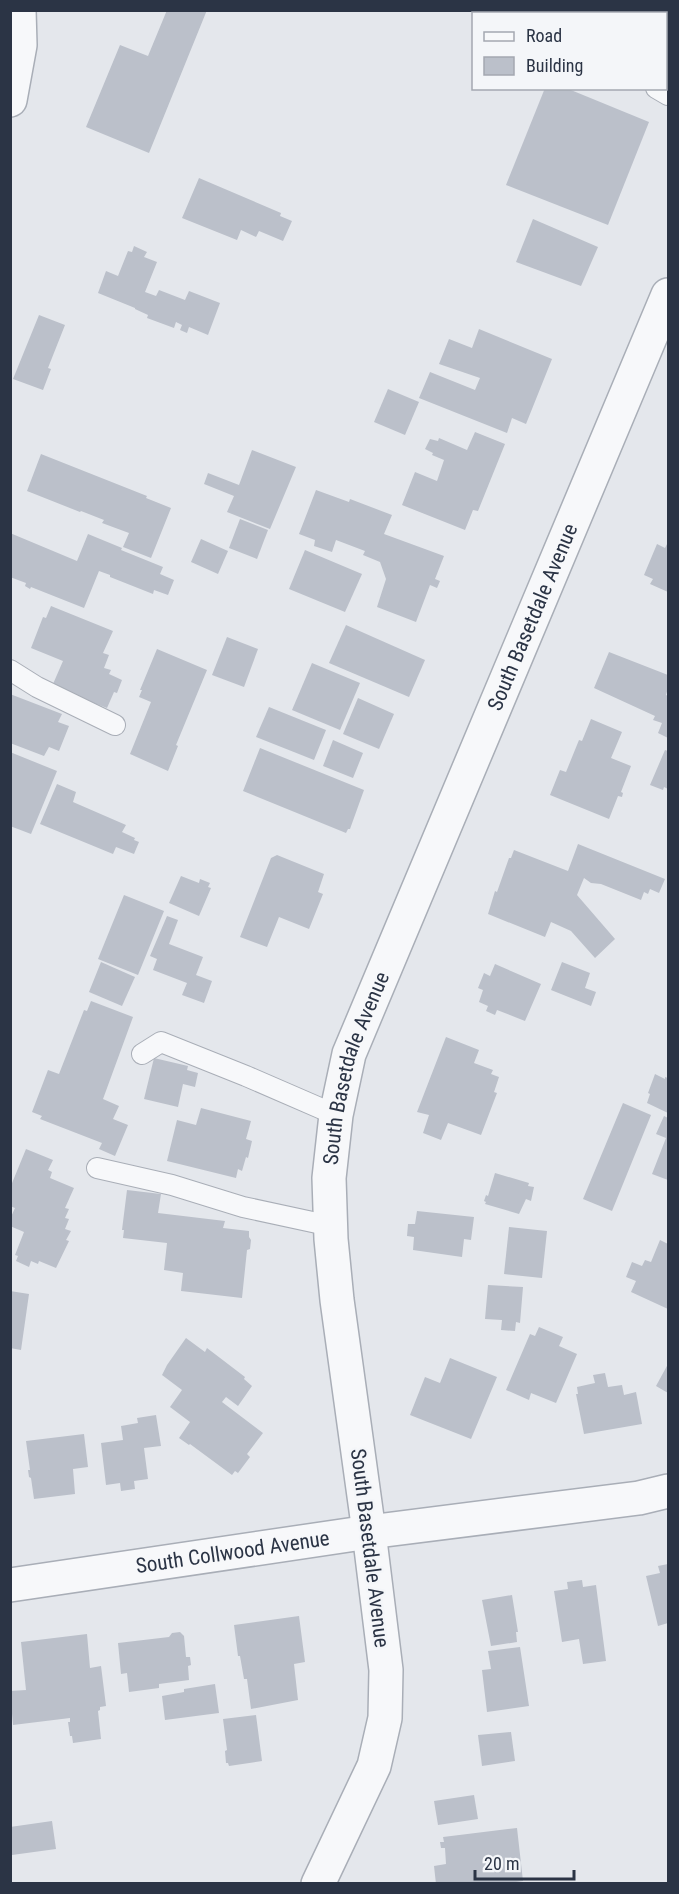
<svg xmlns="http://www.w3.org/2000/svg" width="679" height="1894" font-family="'Roboto Condensed',sans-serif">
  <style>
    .building { fill: #bbc0ca }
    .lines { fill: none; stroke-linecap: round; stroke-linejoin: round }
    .service-casing { stroke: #a9aeb7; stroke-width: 22 }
    .minor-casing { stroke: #a9aeb7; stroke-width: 36 }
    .service { stroke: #f7f8fa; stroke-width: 20 }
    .minor { stroke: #f7f8fa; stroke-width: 33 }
    .labels { text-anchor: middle; stroke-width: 5; stroke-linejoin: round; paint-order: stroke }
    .street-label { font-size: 21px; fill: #2b3445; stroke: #f4f6f9 }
  </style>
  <rect width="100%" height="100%" fill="#e4e7ec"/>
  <g class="building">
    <path d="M 167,10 L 207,10 L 149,153 L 86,127 L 120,45 L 148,56 Z"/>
    <path d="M 545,88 L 566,88 L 649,122 L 608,225 L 506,185 Z"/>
    <path d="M 199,178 L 281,213 L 280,216 L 292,221 L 283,241 L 259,231 L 256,237 L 241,230 L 237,240 L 182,218 Z"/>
    <path d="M 533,219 L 598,247 L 581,286 L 516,262 Z"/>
    <path d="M 134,246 L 147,252 L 144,257 L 157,262 L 145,292 L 156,296 L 159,290 L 185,300 L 189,291 L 220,303 L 208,335 L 189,327 L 187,333 L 180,330 L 182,325 L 176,322 L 174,328 L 147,318 L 148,315 L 135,309 L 135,308 L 98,293 L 106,271 L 118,276 L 128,251 L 132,252 Z"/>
    <path d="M 39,315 L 65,325 L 48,368 L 51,369 L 43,390 L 13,379 Z"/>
    <path d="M 479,329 L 552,359 L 526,424 L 512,418 L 507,433 L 419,398 L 430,372 L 475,390 L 480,378 L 439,364 L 449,339 L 472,348 Z"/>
    <path d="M 388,389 L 419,402 L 405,435 L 374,422 Z"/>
    <path d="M 475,432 L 505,444 L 478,511 L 473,510 L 465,530 L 402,505 L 415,472 L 437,481 L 444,460 L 432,455 L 433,453 L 425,449 L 430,439 L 438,441 L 439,438 L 467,450 Z"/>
    <path d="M 252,450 L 296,467 L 270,529 L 227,512 L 234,496 L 204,484 L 208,473 L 239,485 Z"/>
    <path d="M 41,454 L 147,496 L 146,498 L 171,508 L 151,558 L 123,547 L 129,533 L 102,523 L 104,520 L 81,511 L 80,512 L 27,491 Z"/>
    <path d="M 316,490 L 349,502 L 350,499 L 392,515 L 384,534 L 444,556 L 435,579 L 440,581 L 437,588 L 430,585 L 416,622 L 377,607 L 386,579 L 380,562 L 363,555 L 365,551 L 336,540 L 332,552 L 314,546 L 315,540 L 299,534 Z"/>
    <path d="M 240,519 L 268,530 L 257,559 L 229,548 Z"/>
    <path d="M 10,533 L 77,561 L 88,534 L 122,548 L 121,550 L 163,567 L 160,574 L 174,580 L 168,595 L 154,590 L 153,594 L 110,577 L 110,575 L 99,571 L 84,608 L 31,587 L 30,589 L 25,586 L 26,583 L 10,577 Z"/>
    <path d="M 201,539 L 228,551 L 218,574 L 191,562 Z"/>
    <path d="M 668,542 L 668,592 L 650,584 L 653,579 L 644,575 L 657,544 L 665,548 Z"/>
    <path d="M 305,550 L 362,574 L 345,612 L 289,589 Z"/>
    <path d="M 51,606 L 113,631 L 103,653 L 109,655 L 104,668 L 111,670 L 109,674 L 122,680 L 117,693 L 114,692 L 107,708 L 54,688 L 56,685 L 53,684 L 63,661 L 31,648 L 43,617 L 46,618 Z"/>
    <path d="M 346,625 L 425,660 L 409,697 L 329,663 Z"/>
    <path d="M 227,637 L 258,649 L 244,687 L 212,675 Z"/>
    <path d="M 157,649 L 207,670 L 176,745 L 178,746 L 168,771 L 130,754 L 151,702 L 139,697 L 142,690 L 140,690 Z"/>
    <path d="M 609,652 L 668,675 L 668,688 L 666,695 L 668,696 L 668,738 L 658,733 L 662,723 L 653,720 L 655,716 L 594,688 Z"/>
    <path d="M 312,663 L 360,683 L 340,730 L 292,710 Z"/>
    <path d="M 10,694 L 62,714 L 58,722 L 69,726 L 59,751 L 49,747 L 44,756 L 10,743 Z"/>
    <path d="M 358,698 L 394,714 L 379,749 L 343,734 Z"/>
    <path d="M 269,707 L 326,730 L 314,760 L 256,737 Z"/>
    <path d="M 591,719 L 622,732 L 611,758 L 631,766 L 621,792 L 623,793 L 622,797 L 618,796 L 609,819 L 550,795 L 560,770 L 566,772 L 579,740 L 582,741 Z"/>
    <path d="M 333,740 L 363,753 L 353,778 L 323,766 Z"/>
    <path d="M 260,748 L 364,790 L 350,829 L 348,829 L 346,833 L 243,791 Z"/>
    <path d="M 665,750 L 668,751 L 668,789 L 664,787 L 663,790 L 650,785 Z"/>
    <path d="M 10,752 L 57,771 L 31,834 L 10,826 Z"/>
    <path d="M 57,784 L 76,792 L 73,802 L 126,825 L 122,832 L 135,838 L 134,840 L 139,842 L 134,854 L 116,847 L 113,854 L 40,824 Z"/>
    <path d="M 578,844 L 665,879 L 659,893 L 650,889 L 648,894 L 644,892 L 641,900 L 601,884 L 591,883 L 584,878 L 577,895 L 615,939 L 595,958 L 571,931 L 551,922 L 545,937 L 488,914 L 495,891 L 497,892 L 509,858 L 511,858 L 514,850 L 568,871 Z"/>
    <path d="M 277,855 L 324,874 L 318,892 L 323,894 L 309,929 L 279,917 L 267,947 L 240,937 L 271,858 Z"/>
    <path d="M 181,876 L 199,883 L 200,879 L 210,883 L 208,887 L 211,888 L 199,916 L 169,903 Z"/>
    <path d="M 124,895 L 164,911 L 138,975 L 98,959 Z"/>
    <path d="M 167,916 L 178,920 L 169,944 L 203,957 L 196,975 L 212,981 L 204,1003 L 182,995 L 187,983 L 153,970 L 157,959 L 150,956 Z"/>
    <path d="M 101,962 L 135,977 L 122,1006 L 89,992 Z"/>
    <path d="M 562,962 L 590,973 L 585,988 L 596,992 L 591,1006 L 551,990 Z"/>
    <path d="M 495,964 L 541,984 L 525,1021 L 497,1010 L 495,1015 L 486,1011 L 488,1006 L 479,1002 L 483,990 L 478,988 L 484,973 L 490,976 Z"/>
    <path d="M 91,1001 L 133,1017 L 103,1099 L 119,1106 L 113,1119 L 128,1125 L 115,1156 L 99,1149 L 102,1143 L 40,1119 L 42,1116 L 32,1112 L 48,1070 L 59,1074 L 84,1010 L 87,1011 Z"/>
    <path d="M 446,1037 L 479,1050 L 474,1063 L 493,1070 L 491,1074 L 499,1077 L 494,1092 L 497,1093 L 481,1135 L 448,1123 L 441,1140 L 423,1133 L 429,1115 L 417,1112 Z"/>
    <path d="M 154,1058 L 188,1066 L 187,1070 L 198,1073 L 195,1087 L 183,1084 L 178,1107 L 144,1099 Z"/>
    <path d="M 655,1074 L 665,1079 L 665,1077 L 668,1078 L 668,1113 L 647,1103 L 650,1094 L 648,1093 Z"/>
    <path d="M 623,1103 L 651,1115 L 612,1211 L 583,1199 Z"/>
    <path d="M 201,1108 L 251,1121 L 246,1139 L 252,1141 L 248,1158 L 246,1157 L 242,1171 L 238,1169 L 236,1178 L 167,1161 L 177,1120 L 196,1125 Z"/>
    <path d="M 664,1116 L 668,1118 L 668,1180 L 652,1174 L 666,1138 L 656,1134 Z"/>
    <path d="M 26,1149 L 53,1160 L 48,1170 L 52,1172 L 50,1178 L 74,1188 L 65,1208 L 69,1209 L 65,1218 L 69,1219 L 65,1229 L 71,1231 L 66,1240 L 69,1241 L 56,1268 L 39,1261 L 38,1264 L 31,1261 L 29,1267 L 16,1261 L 18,1256 L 15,1255 L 24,1232 L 10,1226 L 10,1219 L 15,1208 L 10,1206 L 10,1188 Z"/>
    <path d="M 495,1173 L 529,1183 L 528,1186 L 534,1187 L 531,1201 L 526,1199 L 519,1214 L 485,1204 L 486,1202 L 484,1201 L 486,1195 L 488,1196 Z"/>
    <path d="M 127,1190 L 161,1194 L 158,1213 L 225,1221 L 223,1228 L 249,1231 L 249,1237 L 251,1240 L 250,1249 L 247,1250 L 242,1298 L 181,1291 L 183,1273 L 164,1270 L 167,1243 L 123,1238 L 124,1230 L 122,1230 Z"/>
    <path d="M 417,1211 L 474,1217 L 471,1240 L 464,1239 L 462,1257 L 413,1250 L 414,1237 L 407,1236 L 408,1224 L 415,1224 Z"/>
    <path d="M 509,1227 L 547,1231 L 542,1278 L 504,1274 Z"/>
    <path d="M 660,1240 L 668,1244 L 668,1309 L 631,1292 L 636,1281 L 626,1277 L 632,1262 L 642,1266 L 645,1260 L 651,1262 Z"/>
    <path d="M 488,1285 L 523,1287 L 520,1323 L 516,1322 L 515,1331 L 501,1330 L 502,1320 L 485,1319 Z"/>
    <path d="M 10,1291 L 29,1294 L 21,1350 L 10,1348 Z"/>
    <path d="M 539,1327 L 563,1337 L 559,1346 L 577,1354 L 556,1403 L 531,1393 L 529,1400 L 506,1390 L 530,1334 L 535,1336 Z"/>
    <path d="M 186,1338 L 205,1352 L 207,1348 L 245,1377 L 244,1379 L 252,1386 L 238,1406 L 226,1397 L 222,1402 L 263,1433 L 247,1454 L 250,1457 L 238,1473 L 235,1471 L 232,1475 L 190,1444 L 189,1445 L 179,1438 L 190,1422 L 170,1407 L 182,1390 L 162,1375 L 167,1365 Z"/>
    <path d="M 450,1358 L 497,1377 L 471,1439 L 410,1415 L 425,1377 L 440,1383 Z"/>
    <path d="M 668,1364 L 668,1393 L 656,1386 Z"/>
    <path d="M 605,1373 L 608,1387 L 622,1385 L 624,1395 L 636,1392 L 642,1424 L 584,1434 L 576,1394 L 578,1394 L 577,1387 L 595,1383 L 593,1375 Z"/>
    <path d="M 156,1415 L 161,1446 L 144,1448 L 148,1479 L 134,1481 L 135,1489 L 121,1491 L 120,1483 L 106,1485 L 101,1443 L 123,1440 L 121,1426 L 138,1423 L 137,1418 Z"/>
    <path d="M 84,1434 L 88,1467 L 73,1469 L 75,1494 L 34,1499 L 31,1478 L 29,1477 L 28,1470 L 30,1470 L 26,1441 Z"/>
    <path d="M 668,1564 L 668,1623 L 658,1626 L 646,1576 L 660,1573 L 658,1566 Z"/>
    <path d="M 582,1580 L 583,1587 L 596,1585 L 606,1661 L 583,1664 L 579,1639 L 562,1642 L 554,1591 L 568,1589 L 567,1582 Z"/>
    <path d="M 512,1595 L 518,1632 L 516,1632 L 517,1642 L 491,1646 L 482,1600 Z"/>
    <path d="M 299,1616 L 305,1662 L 294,1664 L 298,1700 L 251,1709 L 247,1679 L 244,1679 L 240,1656 L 238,1656 L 234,1625 Z"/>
    <path d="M 180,1632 L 184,1636 L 186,1657 L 190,1657 L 191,1665 L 188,1666 L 189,1680 L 159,1684 L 159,1688 L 129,1692 L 127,1673 L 121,1674 L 118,1643 L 169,1637 L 172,1633 Z"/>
    <path d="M 87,1634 L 90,1668 L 101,1666 L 106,1706 L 100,1707 L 100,1710 L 98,1711 L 101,1739 L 73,1743 L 72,1736 L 70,1736 L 68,1722 L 70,1722 L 70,1718 L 13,1725 L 10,1691 L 26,1690 L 21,1642 Z"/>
    <path d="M 520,1647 L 529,1706 L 487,1712 L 482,1670 L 491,1669 L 488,1651 Z"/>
    <path d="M 215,1684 L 219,1713 L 165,1720 L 162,1696 L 184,1692 L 184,1689 Z"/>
    <path d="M 256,1715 L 262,1761 L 229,1766 L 228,1763 L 226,1763 L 225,1751 L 227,1750 L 223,1719 Z"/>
    <path d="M 511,1732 L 515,1761 L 482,1766 L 478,1735 Z"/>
    <path d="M 474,1795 L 478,1819 L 438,1825 L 434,1801 Z"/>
    <path d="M 52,1821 L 56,1849 L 12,1855 L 10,1827 Z"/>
    <path d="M 517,1828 L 523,1881 L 502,1884 L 436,1884 L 434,1866 L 446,1864 L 445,1848 L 441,1848 L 440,1842 L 444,1842 L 443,1837 Z"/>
  </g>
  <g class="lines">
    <defs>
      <g id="service">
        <path d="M 532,14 L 533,10"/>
        <path d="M 656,88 L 668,95"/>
        <path d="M 10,670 L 37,687 L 115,725"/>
        <path d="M 142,1054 L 161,1042 L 246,1076 L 336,1115"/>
        <path d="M 97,1168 L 172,1185 L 243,1207 L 331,1226"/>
      </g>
      <g id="minor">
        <path d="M 10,100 L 20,45 L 19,10"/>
        <path id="s1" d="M 10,1585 L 369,1532 L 639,1498 L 668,1491"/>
        <path id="s2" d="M 318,1884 L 374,1766 L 385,1718 L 386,1670 L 369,1532 L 337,1300 L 331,1239 L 329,1178 L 336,1115 L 349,1054 L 668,295"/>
      </g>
    </defs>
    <use href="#service" class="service-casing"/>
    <use href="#minor" class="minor-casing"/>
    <use href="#service" class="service"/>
    <use href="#minor" class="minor"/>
  </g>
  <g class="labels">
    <g class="street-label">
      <text dy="7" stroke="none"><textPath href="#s2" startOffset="1323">South Basetdale Avenue</textPath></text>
      <text dy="7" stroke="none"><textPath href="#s2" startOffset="837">South Basetdale Avenue</textPath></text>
      <text transform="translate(370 1548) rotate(83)" y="7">South Basetdale Avenue</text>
      <text dy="7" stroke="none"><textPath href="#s1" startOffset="225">South Collwood Avenue</textPath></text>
    </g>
  </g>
  <rect width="679" height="1894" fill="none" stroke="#2b3445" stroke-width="24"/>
  <rect x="472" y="12" width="195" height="78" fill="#f4f6f9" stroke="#a4a8b1" stroke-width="1.5"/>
  <rect x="484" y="32" width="30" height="9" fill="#f7f8fa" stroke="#a4a8b1" stroke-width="1.5"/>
  <text x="526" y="42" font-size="18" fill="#2b3445">Road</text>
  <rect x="484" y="57" width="30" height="18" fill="#bbc0ca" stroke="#a4a8b1" stroke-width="1.5"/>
  <text x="526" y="72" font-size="18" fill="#2b3445">Building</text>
  <path d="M475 1870v9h99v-9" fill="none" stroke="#2b3445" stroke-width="3"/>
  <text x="484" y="1870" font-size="18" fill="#2b3445" stroke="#f4f6f9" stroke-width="4.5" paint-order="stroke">20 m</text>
</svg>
